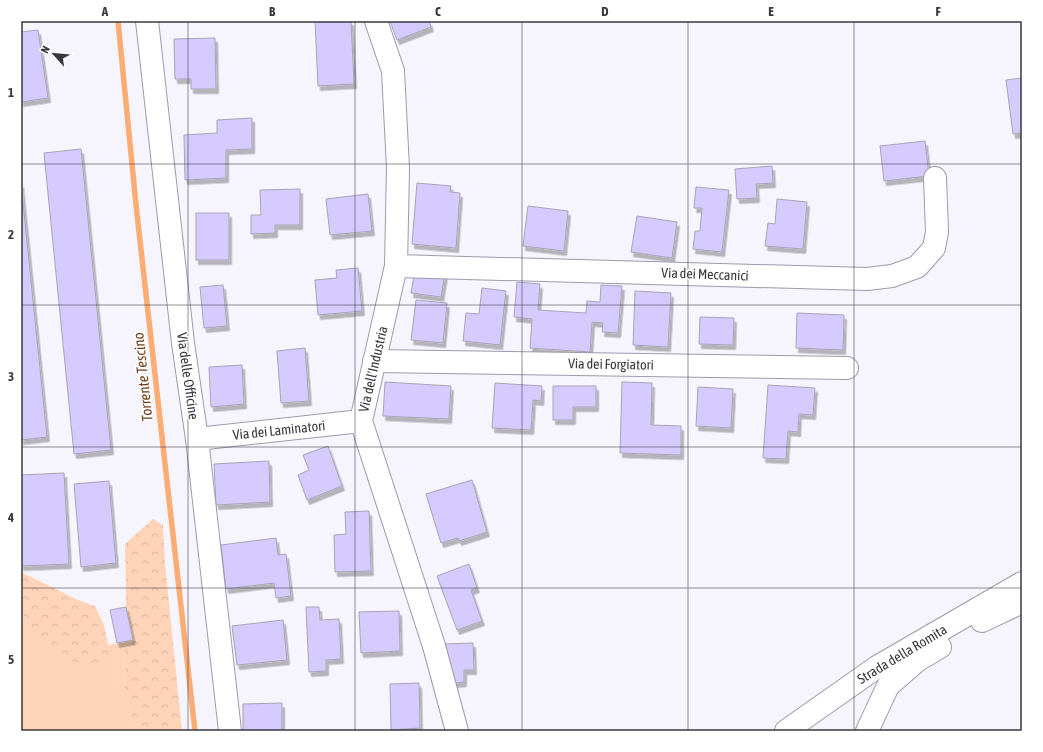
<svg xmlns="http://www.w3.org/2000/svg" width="1043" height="752" font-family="'Asap Condensed',sans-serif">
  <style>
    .green { fill: #ffd4b8 }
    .forest { fill: url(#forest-crowns) }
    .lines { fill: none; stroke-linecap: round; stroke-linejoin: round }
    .stream { stroke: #fdac73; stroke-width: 5.5 }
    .building { fill: #d6cbfe; stroke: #a7a3b6; filter: url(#shadow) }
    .minor-casing { stroke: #9e9aad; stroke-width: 24 }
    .minor { stroke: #fff; stroke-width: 22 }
    .grid { fill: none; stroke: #39383f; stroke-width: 1; stroke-opacity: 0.55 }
    .labels { text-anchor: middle; stroke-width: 3; stroke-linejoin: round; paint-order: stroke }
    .street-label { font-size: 14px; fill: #39383f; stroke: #fff }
    .water-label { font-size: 15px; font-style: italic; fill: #713e14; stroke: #fff }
    .neatline { fill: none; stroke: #39383f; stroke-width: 1.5 }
    .grid-label { font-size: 13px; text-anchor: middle; font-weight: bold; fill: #39383f }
  </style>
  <defs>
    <pattern id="forest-crowns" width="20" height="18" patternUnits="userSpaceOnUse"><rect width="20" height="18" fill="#ffd4b8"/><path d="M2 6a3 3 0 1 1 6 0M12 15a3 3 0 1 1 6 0" fill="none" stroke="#dbb79f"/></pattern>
    <filter id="shadow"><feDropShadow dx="2.5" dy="4.5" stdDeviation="0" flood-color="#0004"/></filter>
  </defs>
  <rect width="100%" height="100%" fill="#f6f4fc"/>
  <path class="green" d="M 21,611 L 31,630 L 111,662 L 108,645 L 125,642 L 124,697 L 139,731 L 21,731 Z"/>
  <g class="forest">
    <path d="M 153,519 L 163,525 L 165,563 L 182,731 L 139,731 L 124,697 L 126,593 L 125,544 Z"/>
    <path d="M 21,572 L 78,600 L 95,606 L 104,625 L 112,662 L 98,667 L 76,664 L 31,630 L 21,611 Z"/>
  </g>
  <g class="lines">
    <path class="stream" d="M 118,21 L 136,205 L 195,731"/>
  </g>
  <g class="building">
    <path d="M 315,21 L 351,21 L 354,84 L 318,86 Z"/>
    <path d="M 390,21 L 429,21 L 431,27 L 397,40 Z"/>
    <path d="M 38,30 L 48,98 L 21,102 L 21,32 Z"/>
    <path d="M 215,38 L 216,89 L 191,89 L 191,79 L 175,79 L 174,39 Z"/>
    <path d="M 1022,78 L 1022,133 L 1013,134 L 1006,80 Z"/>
    <path d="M 252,118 L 252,149 L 226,150 L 226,178 L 185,180 L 184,135 L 217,133 L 217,120 Z"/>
    <path d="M 925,141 L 929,176 L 884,181 L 880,146 Z"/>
    <path d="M 81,149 L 111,450 L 74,454 L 44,153 Z"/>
    <path d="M 772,166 L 773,183 L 756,184 L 757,198 L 737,199 L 735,169 Z"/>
    <path d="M 21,183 L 47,437 L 21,440 Z"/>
    <path d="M 417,183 L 451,186 L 450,192 L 460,193 L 456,248 L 412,244 Z"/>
    <path d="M 696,187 L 729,190 L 722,252 L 693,249 L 695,231 L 700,231 L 702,208 L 694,208 Z"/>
    <path d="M 300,189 L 300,225 L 275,225 L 275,233 L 251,234 L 251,215 L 261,215 L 260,190 Z"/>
    <path d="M 368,194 L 372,231 L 330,235 L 326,199 Z"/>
    <path d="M 777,199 L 807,202 L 803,249 L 765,246 L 768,223 L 775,224 Z"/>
    <path d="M 528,206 L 568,211 L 564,251 L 523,246 Z"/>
    <rect x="196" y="213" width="33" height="47"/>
    <path d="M 637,216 L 677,222 L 672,258 L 631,252 Z"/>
    <path d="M 358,268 L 362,311 L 318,315 L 315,280 L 337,278 L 336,270 Z"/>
    <path d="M 415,270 L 445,274 L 441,297 L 411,293 Z"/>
    <path d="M 517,282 L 540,284 L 538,310 L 586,313 L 587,301 L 600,302 L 601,285 L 622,286 L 618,333 L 602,332 L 603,323 L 592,322 L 590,352 L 530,348 L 532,319 L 514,317 Z"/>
    <path d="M 223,285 L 227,326 L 204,328 L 200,287 Z"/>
    <path d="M 482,288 L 506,291 L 500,345 L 463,341 L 466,313 L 479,314 Z"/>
    <path d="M 635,291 L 671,293 L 668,347 L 633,345 Z"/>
    <path d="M 416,300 L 447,303 L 443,343 L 411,340 Z"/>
    <path d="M 797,313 L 844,315 L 843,350 L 796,348 Z"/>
    <path d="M 700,317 L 734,318 L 733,345 L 699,344 Z"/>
    <path d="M 305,348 L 309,401 L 281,403 L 277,351 Z"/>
    <path d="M 242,365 L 244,404 L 211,407 L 209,367 Z"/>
    <path d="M 385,382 L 451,386 L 449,419 L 383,416 Z"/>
    <path d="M 622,382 L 652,383 L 651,425 L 681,426 L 681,455 L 620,453 Z"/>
    <path d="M 495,383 L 542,386 L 541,401 L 533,400 L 531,430 L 492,428 Z"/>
    <path d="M 768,385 L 815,388 L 813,415 L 799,414 L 798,432 L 788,431 L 786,459 L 763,458 Z"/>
    <path d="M 553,386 L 596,386 L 596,407 L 573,407 L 573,420 L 553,420 Z"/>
    <path d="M 698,387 L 733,389 L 731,428 L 696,426 Z"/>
    <path d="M 328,446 L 342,486 L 307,500 L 298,475 L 309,470 L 303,455 Z"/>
    <path d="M 269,461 L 270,502 L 216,505 L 214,464 Z"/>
    <path d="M 64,473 L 69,564 L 21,566 L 21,475 Z"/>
    <path d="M 472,480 L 487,532 L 459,541 L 458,538 L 441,543 L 426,494 Z"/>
    <path d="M 109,481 L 116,563 L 81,567 L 74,484 Z"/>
    <path d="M 369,511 L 371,571 L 335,572 L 334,535 L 346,534 L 345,512 Z"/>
    <path d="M 276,538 L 278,555 L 286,554 L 291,596 L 276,598 L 274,583 L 226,589 L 221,545 Z"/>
    <path d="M 469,564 L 477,588 L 471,590 L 482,621 L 457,630 L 437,576 Z"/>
    <path d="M 126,607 L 133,640 L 117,643 L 110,610 Z"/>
    <path d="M 306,607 L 319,607 L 320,620 L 339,619 L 341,659 L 326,660 L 326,671 L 309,672 Z"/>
    <path d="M 399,611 L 400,651 L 361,653 L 359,612 Z"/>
    <path d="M 283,620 L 287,660 L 237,665 L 232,626 Z"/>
    <path d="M 473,643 L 474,670 L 464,670 L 464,682 L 449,684 L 443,644 Z"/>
    <path d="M 419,683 L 420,728 L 391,730 L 390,684 Z"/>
    <path d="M 282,703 L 282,731 L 243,731 L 243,704 Z"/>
  </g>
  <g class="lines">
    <defs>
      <g id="minor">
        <path d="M 147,21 L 183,343 L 197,439 L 230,731"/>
        <path d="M 376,21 L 393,71 L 398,168 L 396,266 L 361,421 L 434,646 L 457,731"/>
        <path d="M 396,266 L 867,279 L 892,276 L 917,267 L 934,248 L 937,232 L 935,178"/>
        <path d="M 374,361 L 847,368"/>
        <path d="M 197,439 L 361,421"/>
        <path d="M 982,621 L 1022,602"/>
        <path d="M 786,731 L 877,667 L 1022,583"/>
        <path d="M 867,731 L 888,686 L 918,660 L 940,647"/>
      </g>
    </defs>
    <use href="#minor" class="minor-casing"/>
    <use href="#minor" class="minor"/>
  </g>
  <path class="grid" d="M 188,21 L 188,731M 355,21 L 355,731M 522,21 L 522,731M 688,21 L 688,731M 854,21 L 854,731M 21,164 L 1022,164M 21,305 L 1022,305M 21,447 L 1022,447M 21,588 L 1022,588"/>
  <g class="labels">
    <g class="street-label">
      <text transform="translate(705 274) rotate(2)" y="5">Via dei Meccanici</text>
      <text transform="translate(611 364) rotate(1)" y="5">Via dei Forgiatori</text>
      <text transform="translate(373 369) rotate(-77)" y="5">Via dell'Industria</text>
      <text transform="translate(188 376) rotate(82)" y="5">Via delle Officine</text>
      <text transform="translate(279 430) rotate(-6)" y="5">Via dei Laminatori</text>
      <text transform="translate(902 654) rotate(-31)" y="5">Strada della Romita</text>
    </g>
    <g class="water-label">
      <text transform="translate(143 377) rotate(-96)" y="5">Torrente Tescino</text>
    </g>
  </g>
  <rect width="1043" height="752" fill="none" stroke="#ffffff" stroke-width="44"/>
  <g transform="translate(54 54) rotate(297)" stroke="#ffffff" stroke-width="3" paint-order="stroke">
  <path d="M0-3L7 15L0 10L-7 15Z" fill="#39383f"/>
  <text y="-6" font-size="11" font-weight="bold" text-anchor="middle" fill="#39383f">N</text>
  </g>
  <rect x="22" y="22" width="999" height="708" class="neatline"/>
  <g class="grid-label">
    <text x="105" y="16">A</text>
    <text x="272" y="16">B</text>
    <text x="438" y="16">C</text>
    <text x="605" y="16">D</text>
    <text x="771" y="16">E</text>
    <text x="938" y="16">F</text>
    <text x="11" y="97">1</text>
    <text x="11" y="239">2</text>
    <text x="11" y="381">3</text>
    <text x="11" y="522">4</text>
    <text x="11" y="664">5</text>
  </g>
</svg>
